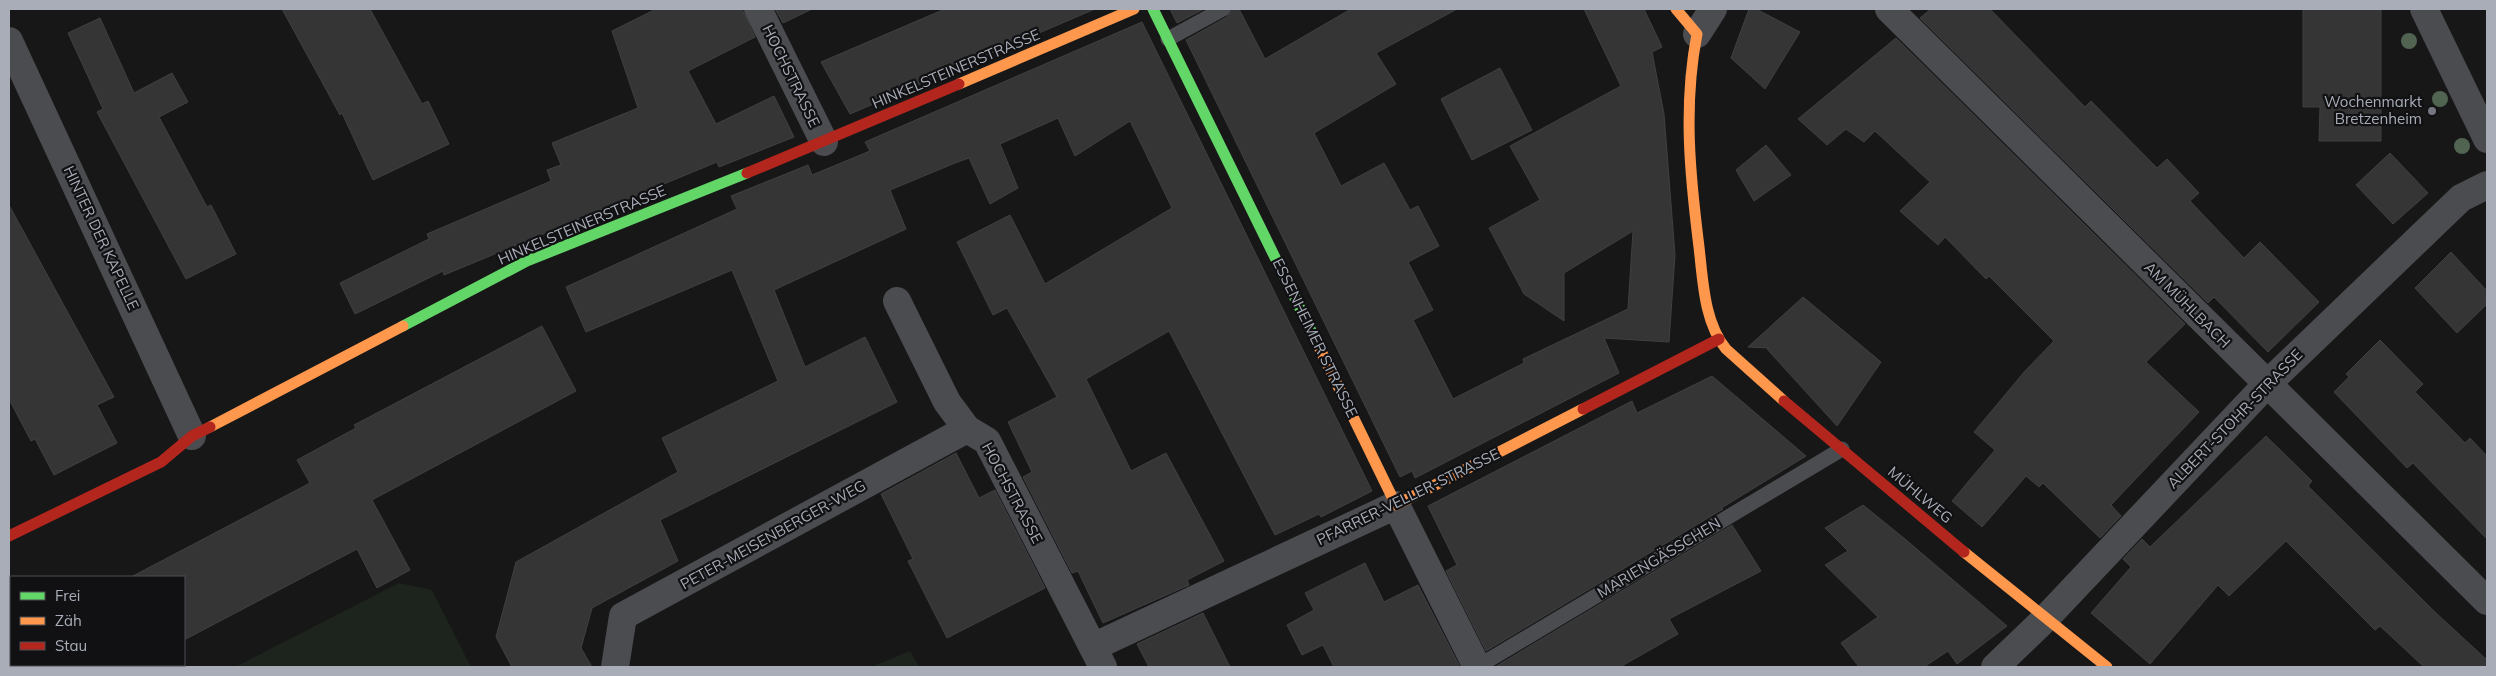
<svg xmlns="http://www.w3.org/2000/svg" width="2496" height="676" font-family="Mulish,sans-serif">
  <style>
    .green { fill: #1d241e }
    .building { fill: #353536; stroke: #3f4043 }
    .lines { fill: none; stroke-linecap: round; stroke-linejoin: round }
    .lane { stroke: #4b4c50; stroke-width: 15 }
    .street { stroke: #4b4c50; stroke-width: 28 }
    .fast { stroke: #63d668; stroke-width: 11 }
    .slow { stroke: #ff974d; stroke-width: 11 }
    .jam { stroke: #b3261e; stroke-width: 11 }
    .tree { fill: #506451 }
    .poi-dot { fill: #757880; stroke: #111113; stroke-width: 2 }
    .labels { text-anchor: middle; stroke-width: 4.5; stroke-linejoin: round; paint-order: stroke }
    .street-label { font-size: 15px; fill: #a8adb8; stroke: #111113 }
    .poi-label { font-size: 15px; fill: #a8adb8; stroke: #111113; text-anchor: end }
  </style>
  <rect width="100%" height="100%" fill="#171717"/>
  <g class="green">
    <path d="M 399,583 L 432,590 L 471,667 L 235,667 Z"/>
    <path d="M 910,651 L 919,667 L 871,667 Z"/>
  </g>
  <g class="building">
    <path d="M 282,9 L 370,9 L 422,104 L 428,101 L 449,144 L 373,180 L 342,113 L 340,115 Z"/>
    <path d="M 656,9 L 742,9 L 755,37 L 688,71 L 716,124 L 774,96 L 794,137 L 719,167 L 717,162 L 444,275 L 443,271 L 355,314 L 340,283 L 429,239 L 427,234 L 551,181 L 547,170 L 561,165 L 552,143 L 638,108 L 612,31 Z"/>
    <path d="M 775,9 L 812,9 L 783,23 Z"/>
    <path d="M 945,9 L 1095,9 L 850,114 L 821,62 Z"/>
    <path d="M 1170,9 L 1204,9 L 1177,23 Z"/>
    <path d="M 1232,9 L 1239,9 L 1265,59 L 1351,9 L 1457,9 L 1376,53 L 1396,84 L 1314,133 L 1341,186 L 1384,163 L 1410,210 L 1418,206 L 1439,246 L 1408,262 L 1433,310 L 1413,320 L 1453,399 L 1524,363 L 1523,359 L 1628,309 L 1633,231 L 1564,273 L 1564,321 L 1524,294 L 1489,228 L 1540,200 L 1510,146 L 1621,86 L 1584,9 L 1644,9 L 1662,47 L 1652,52 L 1664,114 L 1675,255 L 1669,342 L 1604,338 L 1619,373 L 1415,478 L 1412,471 L 1400,477 L 1186,40 L 1227,17 Z"/>
    <path d="M 1749,9 L 1756,9 L 1800,32 L 1765,89 L 1731,58 Z"/>
    <path d="M 1931,9 L 1990,9 L 2085,107 L 2091,101 L 2157,168 L 2167,159 L 2199,193 L 2190,201 L 2244,258 L 2260,242 L 2319,302 L 2268,352 L 2214,297 L 2208,303 L 1920,18 Z"/>
    <path d="M 2303,9 L 2381,9 L 2381,141 L 2319,141 L 2320,107 L 2303,107 Z"/>
    <path d="M 100,18 L 134,93 L 172,73 L 188,102 L 159,117 L 207,207 L 211,205 L 236,254 L 186,279 L 97,112 L 103,109 L 68,33 Z"/>
    <path d="M 1142,22 L 1372,491 L 1321,517 L 1319,514 L 1275,535 L 1169,331 L 1086,379 L 1131,471 L 1166,453 L 1224,561 L 1187,580 L 1189,585 L 1103,623 L 1078,571 L 1072,573 L 1023,477 L 1032,472 L 1008,422 L 1057,397 L 1007,308 L 993,315 L 957,242 L 1010,215 L 1045,284 L 1172,208 L 1130,121 L 1075,156 L 1058,118 L 1000,144 L 1018,188 L 990,204 L 969,158 L 955,163 L 890,190 L 906,229 L 774,290 L 805,367 L 865,337 L 897,402 L 660,520 L 678,561 L 592,608 L 581,648 L 592,667 L 512,667 L 496,637 L 516,562 L 678,472 L 662,438 L 778,381 L 732,270 L 586,332 L 566,287 L 737,209 L 731,196 L 808,165 L 812,175 L 870,151 L 865,142 Z"/>
    <path d="M 1896,38 L 2185,324 L 2146,362 L 2199,412 L 2111,505 L 2121,516 L 2100,538 L 2043,483 L 2039,487 L 2026,476 L 1982,527 L 1952,501 L 1995,450 L 1974,432 L 2025,371 L 2054,341 L 1989,276 L 1986,279 L 1945,237 L 1938,245 L 1900,211 L 1930,182 L 1875,131 L 1864,142 L 1846,129 L 1827,145 L 1798,119 Z"/>
    <path d="M 1500,68 L 1532,130 L 1472,160 L 1441,99 Z"/>
    <path d="M 1766,145 L 1791,175 L 1754,201 L 1736,170 Z"/>
    <path d="M 2390,153 L 2428,193 L 2393,224 L 2356,185 Z"/>
    <path d="M 9,205 L 114,397 L 97,405 L 117,443 L 54,475 L 35,439 L 31,441 L 9,399 Z"/>
    <path d="M 2451,252 L 2487,291 L 2487,304 L 2457,333 L 2415,288 Z"/>
    <path d="M 1803,297 L 1881,362 L 1837,426 L 1767,349 L 1769,348 L 1748,347 Z"/>
    <path d="M 542,326 L 576,391 L 372,500 L 410,570 L 377,588 L 357,549 L 184,640 L 184,577 L 131,577 L 310,483 L 297,460 L 356,428 L 354,425 Z"/>
    <path d="M 2380,340 L 2423,384 L 2415,392 L 2465,443 L 2470,438 L 2487,456 L 2487,539 L 2413,463 L 2407,468 L 2334,392 L 2349,377 L 2346,374 Z"/>
    <path d="M 1712,376 L 1806,456 L 1728,504 L 1721,508 L 1723,509 L 1486,651 L 1446,571 L 1457,565 L 1428,506 L 1632,401 L 1637,413 Z"/>
    <path d="M 2266,436 L 2312,481 L 2308,486 L 2436,613 L 2487,660 L 2487,667 L 2424,667 L 2380,626 L 2375,630 L 2286,541 L 2229,596 L 2218,585 L 2150,664 L 2091,613 L 2131,567 L 2123,559 L 2142,539 L 2150,547 Z"/>
    <path d="M 956,453 L 979,498 L 995,490 L 1045,588 L 947,638 L 908,561 L 913,559 L 881,494 Z"/>
    <path d="M 1863,505 L 1905,539 L 2007,626 L 1957,664 L 1948,651 L 1924,667 L 1859,667 L 1841,643 L 1878,617 L 1825,565 L 1848,551 L 1825,528 Z"/>
    <path d="M 1732,525 L 1761,571 L 1669,619 L 1678,634 L 1620,667 L 1495,667 Z"/>
    <path d="M 1365,563 L 1384,602 L 1418,585 L 1460,667 L 1334,667 L 1323,645 L 1302,655 L 1287,625 L 1314,610 L 1305,593 Z"/>
    <path d="M 1203,613 L 1230,667 L 1149,667 L 1137,644 Z"/>
  </g>
  <g class="lines">
    <g class="lane">
      <path d="M 1168,39 L 1223,9"/>
      <path d="M 1477,667 L 1842,449"/>
    </g>
    <g class="street">
      <path d="M 758,9 L 824,142"/>
      <path d="M 1889,9 L 2487,601"/>
      <path d="M 2424,9 L 2487,139"/>
      <path d="M 1697,34 L 1713,9"/>
      <path d="M 9,41 L 192,436"/>
      <path d="M 897,301 L 947,402 L 967,429 L 987,441 L 1103,667"/>
      <path d="M 1093,647 L 1396,505 L 1477,667"/>
      <path d="M 615,667 L 623,616 L 967,429"/>
      <path d="M 1995,667 L 2045,619 L 2267,384 L 2461,198 L 2487,185"/>
    </g>
    <g class="fast">
      <path d="M 1153,9 L 1317,343"/>
      <path d="M 403,326 L 527,261 L 747,173"/>
    </g>
    <g class="slow">
      <path d="M 1676,9 L 1697,34 C 1683,106 1690,175 1699,247 C 1703,281 1704,322 1726,349 L 1784,401"/>
      <path d="M 959,84 L 1134,9"/>
      <path d="M 1317,343 L 1396,505 L 1583,409"/>
      <path d="M 210,427 L 403,326"/>
      <path d="M 1964,552 L 2107,667"/>
    </g>
    <g class="jam">
      <path d="M 747,173 L 959,84"/>
      <path d="M 1784,401 L 1964,552"/>
      <path d="M 1583,409 L 1719,339"/>
      <path d="M 9,536 L 161,462 L 192,436 L 210,427"/>
    </g>
  </g>
  <g class="tree">
    <circle cx="2409" cy="41" r="8"/>
    <circle cx="2440" cy="99" r="8"/>
    <circle cx="2462" cy="146" r="8"/>
  </g>
  <circle class="poi-dot" cx="2432" cy="111" r="5"/>
  <g class="labels">
    <g class="street-label">
      <text transform="translate(956 69) rotate(-23)" y="5">HINKELSTEINERSTRASSE</text>
      <text transform="translate(791 76) rotate(64)" y="5">HOCHSTRASSE</text>
      <text transform="translate(582 225) rotate(-23)" y="5">HINKELSTEINERSTRASSE</text>
      <text transform="translate(101 238) rotate(65)" y="5">HINTER DER KAPELLE</text>
      <text transform="translate(2187 305) rotate(45)" y="5">AM MÜHLBACH</text>
      <text transform="translate(1315 338) rotate(64)" y="5">ESSENHEIMER STRASSE</text>
      <text transform="translate(2235 419) rotate(-46)" y="5">ALBERT-STOHR-STRASSE</text>
      <text transform="translate(1012 493) rotate(62)" y="5">HOCHSTRASSE</text>
      <text transform="translate(1920 495) rotate(40)" y="5">MÜHLWEG</text>
      <text transform="translate(1408 497) rotate(-26)" y="5">PFARRER-VELLER-STRASSE</text>
      <text transform="translate(773 535) rotate(-29)" y="5">PETER-MEISENBERGER-WEG</text>
      <text transform="translate(1659 558) rotate(-31)" y="5">MARIENGÄSSCHEN</text>
    </g>
    <g class="poi-label">
      <text x="2422" y="107">Wochenmarkt<tspan x="2422" dy="17">Bretzenheim</tspan></text>
    </g>
  </g>
  <rect width="2496" height="676" fill="none" stroke="#a8adb8" stroke-width="20"/>
  <rect x="10" y="576" width="175" height="90" fill="#111113" stroke="#4d4f55"/>
  <rect x="20" y="592" width="25" height="8" fill="#63d668" stroke="#4d4f55"/>
  <text x="55" y="601" font-size="15" fill="#a8adb8">Frei</text>
  <rect x="20" y="617" width="25" height="8" fill="#ff974d" stroke="#4d4f55"/>
  <text x="55" y="626" font-size="15" fill="#a8adb8">Zäh</text>
  <rect x="20" y="642" width="25" height="8" fill="#b3261e" stroke="#4d4f55"/>
  <text x="55" y="651" font-size="15" fill="#a8adb8">Stau</text>
</svg>
